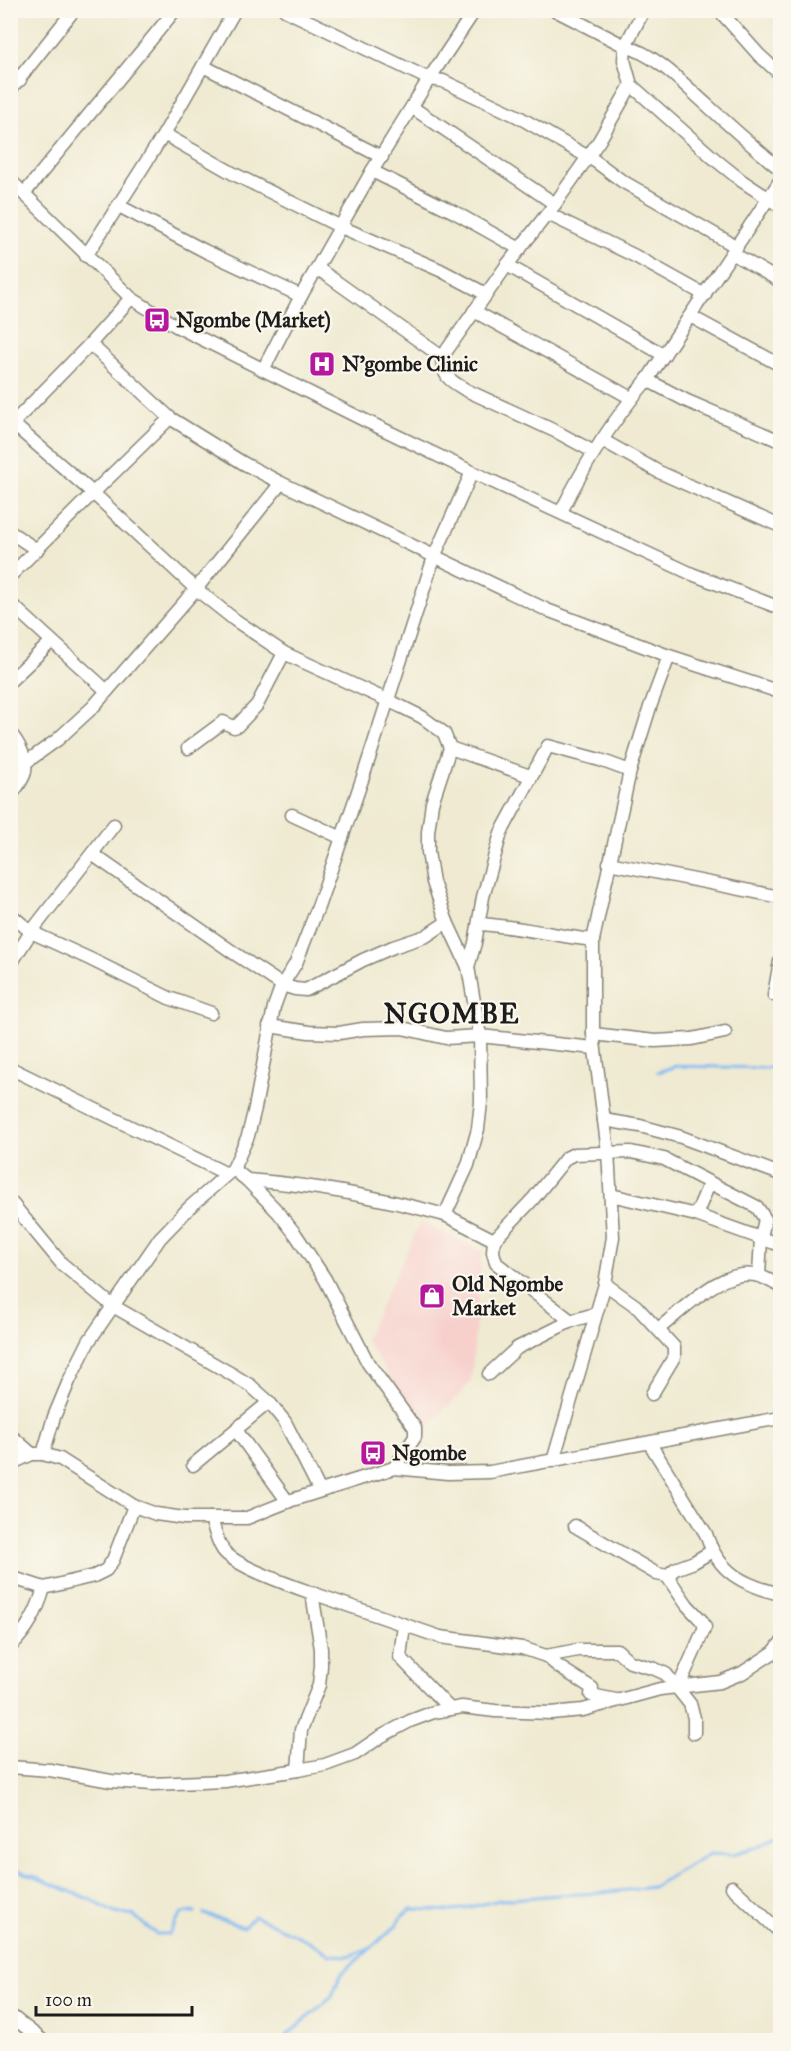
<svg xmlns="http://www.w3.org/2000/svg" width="791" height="2051" font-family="'IM FELL Great Primer',serif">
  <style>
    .built { fill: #f7d0cc }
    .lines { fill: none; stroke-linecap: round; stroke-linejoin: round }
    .stream { stroke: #85bbf4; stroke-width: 3 }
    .street-casing { stroke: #868376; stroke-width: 15 }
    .street { stroke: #fff; stroke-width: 12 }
    .labels { text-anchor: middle; stroke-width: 4.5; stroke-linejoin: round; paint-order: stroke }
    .poi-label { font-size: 21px; font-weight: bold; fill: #1c1c1c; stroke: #fbf7ec; text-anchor: start }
    .district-label { font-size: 27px; font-weight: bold; letter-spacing: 1.5px; fill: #1c1c1c; stroke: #fbf7ec }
  </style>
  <rect width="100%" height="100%" fill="#fbf7ec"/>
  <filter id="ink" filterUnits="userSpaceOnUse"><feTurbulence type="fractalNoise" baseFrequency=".0167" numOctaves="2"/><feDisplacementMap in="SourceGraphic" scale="12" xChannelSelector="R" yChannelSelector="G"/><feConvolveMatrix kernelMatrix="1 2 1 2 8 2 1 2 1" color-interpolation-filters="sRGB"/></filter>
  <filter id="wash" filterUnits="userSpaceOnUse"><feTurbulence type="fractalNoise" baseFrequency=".008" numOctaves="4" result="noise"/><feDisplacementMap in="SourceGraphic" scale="24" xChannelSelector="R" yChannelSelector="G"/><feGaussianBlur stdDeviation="1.35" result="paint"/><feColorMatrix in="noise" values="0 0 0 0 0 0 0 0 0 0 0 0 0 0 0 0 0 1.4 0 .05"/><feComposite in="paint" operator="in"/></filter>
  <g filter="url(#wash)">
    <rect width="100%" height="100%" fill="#efead1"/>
    <path class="built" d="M 422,1222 L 482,1252 L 471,1382 L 425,1430 L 365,1340 L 419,1225 Z"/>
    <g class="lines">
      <g class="stream">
        <path d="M 658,1072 L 676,1066 L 764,1068 L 780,1067"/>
        <path d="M 10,1867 L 89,1899 L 115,1913 L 133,1915 L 156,1934 L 169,1934 L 182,1913 L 195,1912"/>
        <path d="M 204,1914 L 244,1927 L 254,1916 L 309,1941 L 330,1955 L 349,1956 L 367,1949"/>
        <path d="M 282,2040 L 332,1996 L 341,1974 L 396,1926 L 403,1915 L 411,1909 L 453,1911 L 500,1900 L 558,1895 L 601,1893 L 653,1887 L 710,1853 L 734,1854 L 758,1847 L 780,1837"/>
      </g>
    </g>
  </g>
  <g filter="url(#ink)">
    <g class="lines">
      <defs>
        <g id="street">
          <path d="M 285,10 L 429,79 L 443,81 L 517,116 L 595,161 L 622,181 L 737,247"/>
          <path d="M 555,10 L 625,46 C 657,55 683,84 707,105 C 731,127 756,149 780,169"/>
          <path d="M 644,10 L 625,46 L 624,60 L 631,85 L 717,161 L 742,181 L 780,206"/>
          <path d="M 719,10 L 759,55 L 780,74"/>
          <path d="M 203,66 L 382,157"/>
          <path d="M 10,71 L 20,80"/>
          <path d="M 10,90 L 74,10"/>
          <path d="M 413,108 L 555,204 L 507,265 L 442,357 C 443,377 449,380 466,390 L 557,432 L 594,452"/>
          <path d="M 164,134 L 234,174 L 341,227 L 440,270 L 486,294"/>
          <path d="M 372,171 L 456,213 L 520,249"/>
          <path d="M 10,180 L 131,298 L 176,326 L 364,420 L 472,472 L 692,574 L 780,608"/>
          <path d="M 24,194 C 74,132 125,72 175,10"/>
          <path d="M 555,204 L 599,141 L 631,85"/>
          <path d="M 119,206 L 205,251 L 301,296"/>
          <path d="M 548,214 L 635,256 L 705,295"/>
          <path d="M 732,253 L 780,281"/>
          <path d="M 86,256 L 164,134 L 235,10"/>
          <path d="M 507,265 L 664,355"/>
          <path d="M 317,268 L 442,357"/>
          <path d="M 474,311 L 631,398"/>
          <path d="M 690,316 L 780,365"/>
          <path d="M 90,344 L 170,418 L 243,463 L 281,483 L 547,610 L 669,656 L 780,692"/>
          <path d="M 263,370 L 301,296 L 372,171 L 429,79 L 475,10"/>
          <path d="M 647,380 L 687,401 L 780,441"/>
          <path d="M 13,424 L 93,493 L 196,589 L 235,620 L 284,653 L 402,707 L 422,717 L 444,733 L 450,748 L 432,803 L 428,832 L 428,852 L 433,882 L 447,922 L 468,967"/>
          <path d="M 10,426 L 90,344 L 131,298"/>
          <path d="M 602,440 L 659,472 L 780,526"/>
          <path d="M 561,512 C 584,465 613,420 647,380 L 780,181"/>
          <path d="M 10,532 L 37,550"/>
          <path d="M 10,576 L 93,493 L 170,418"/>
          <path d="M 10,603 L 107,691"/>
          <path d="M 10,681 L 51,642"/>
          <path d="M 10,733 C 19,743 29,762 24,775 C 21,782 15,790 10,796"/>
          <path d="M 188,748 L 223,722 L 234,727 L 237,726 L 257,705 L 284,653"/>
          <path d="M 450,748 L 530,776"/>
          <path d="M 25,763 L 57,740 L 93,707 L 196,589 L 281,483"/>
          <path d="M 292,815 L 342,838"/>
          <path d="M 92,854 L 234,953 L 282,985 L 295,989 L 306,990 L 363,960 L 393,947 L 426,936 L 447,922"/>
          <path d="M 609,863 L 780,897"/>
          <path d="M 10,914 L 31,932 L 90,959 L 169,998 L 211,1013"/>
          <path d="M 479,924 C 517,926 555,936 593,940"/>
          <path d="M 10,965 L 31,932 L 114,825"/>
          <path d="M 774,995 L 780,961"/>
          <path d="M 269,1026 L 309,1032 L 339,1033 L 363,1029 L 402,1028 L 446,1038 L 480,1036 L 594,1048"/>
          <path d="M 593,1034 L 655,1041 L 692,1039 L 725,1032"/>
          <path d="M 10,1068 L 227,1174"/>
          <path d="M 604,1120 L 640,1126 L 681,1137 L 780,1174"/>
          <path d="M 233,1169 L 247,1180 C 314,1185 379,1197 445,1215 L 468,1165 L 478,1129 L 481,1102 L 480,1036 L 468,967 L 475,943 L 483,897 L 501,833 L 548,746 L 600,760 L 630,771"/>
          <path d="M 247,1180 L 278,1212 L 296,1235 L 325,1279 L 368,1363 L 415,1428 L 415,1437 L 394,1468"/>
          <path d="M 611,1195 L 696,1215 L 780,1245"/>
          <path d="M 10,1201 L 62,1264 L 113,1306 L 228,1372 L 251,1386 L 269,1402 L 285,1422 L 320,1491"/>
          <path d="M 445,1215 L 494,1240 L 493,1252 L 496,1263 L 571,1321"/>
          <path d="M 696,1215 L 709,1184"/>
          <path d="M 494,1240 L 533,1199 L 566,1158 L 574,1154 L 631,1152 L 664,1159 L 757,1207 L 765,1219 L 761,1237 L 759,1276"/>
          <path d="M 605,1284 L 636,1306 L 674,1347 L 674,1357 L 652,1394"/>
          <path d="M 658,1329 C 685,1309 722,1266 759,1276 C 766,1278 774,1283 780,1286"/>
          <path d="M 489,1374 L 517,1348 L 571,1321 L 595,1314"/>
          <path d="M 236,1430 L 288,1502"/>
          <path d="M 10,1435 L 32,1454"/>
          <path d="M 650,1444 L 706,1534 C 718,1573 744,1585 780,1594"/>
          <path d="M 43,1454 L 54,1417 L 69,1381 L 89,1341 L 160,1238 L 190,1207 L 233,1169 L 248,1136 L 255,1108 L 274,1007 L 282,985 L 296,963 L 318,907 L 364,774 L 434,557 L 472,472"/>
          <path d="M 553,1461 L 605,1284 L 613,1237 L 608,1152 L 593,1034 L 593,940 L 630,771 L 650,707 L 669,656"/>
          <path d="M 10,1464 L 32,1454 L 43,1454 L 60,1459 L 134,1506 L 156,1514 L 184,1518 L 247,1518 L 292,1500 L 394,1468 L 448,1473 L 490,1472 L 780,1418"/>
          <path d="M 193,1465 L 269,1402"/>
          <path d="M 211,1518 C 214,1528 217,1541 223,1550 C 234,1566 292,1586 312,1593 L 321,1649 L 321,1666 L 319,1685 L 301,1730 L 298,1770"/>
          <path d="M 575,1526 L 657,1574 L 667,1576 L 675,1569 L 694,1562 L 712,1551"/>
          <path d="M 667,1576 L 687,1605 L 702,1621 L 705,1627 L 678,1688"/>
          <path d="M 10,1577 L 44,1588 L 94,1576 L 106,1570 L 113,1560 L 134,1506"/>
          <path d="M 312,1593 L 440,1637 L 522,1648 L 546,1656 L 578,1650 L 617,1650 L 630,1662 L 655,1669 L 666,1674 L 690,1704 L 694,1718 L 694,1733"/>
          <path d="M 404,1625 L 400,1657 L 449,1708"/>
          <path d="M 10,1647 C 28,1629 37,1612 44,1588"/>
          <path d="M 546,1656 L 559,1667 L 592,1688 L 591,1695 L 616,1700"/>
          <path d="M 10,1767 L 50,1770 L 111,1781 L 152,1784 L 225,1781 L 298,1770 L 325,1765 L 355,1754 L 380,1737 L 410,1721 L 434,1712 L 462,1707 L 495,1711 L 551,1713 L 583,1710 L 660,1689 L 720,1682 L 742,1673 L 774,1652 L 780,1644"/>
          <path d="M 732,1887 L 780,1932"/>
          <path d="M 10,2015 L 42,2040"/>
        </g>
      </defs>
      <use href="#street" class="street-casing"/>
      <use href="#street" class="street"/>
    </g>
  </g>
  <defs>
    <symbol id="bus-square" viewBox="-11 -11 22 22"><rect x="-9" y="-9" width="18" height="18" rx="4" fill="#b5179e" stroke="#fbf7ec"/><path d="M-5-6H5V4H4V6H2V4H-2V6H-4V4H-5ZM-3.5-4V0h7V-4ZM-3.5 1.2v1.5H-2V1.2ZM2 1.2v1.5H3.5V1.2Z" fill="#fff"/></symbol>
    <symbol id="hospital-square" viewBox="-11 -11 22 22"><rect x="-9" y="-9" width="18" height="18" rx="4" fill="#b5179e" stroke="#fbf7ec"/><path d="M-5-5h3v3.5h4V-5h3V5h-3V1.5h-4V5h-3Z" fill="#fff"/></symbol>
    <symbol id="shop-square" viewBox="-11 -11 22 22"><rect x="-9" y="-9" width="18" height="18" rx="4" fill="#b5179e" stroke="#fbf7ec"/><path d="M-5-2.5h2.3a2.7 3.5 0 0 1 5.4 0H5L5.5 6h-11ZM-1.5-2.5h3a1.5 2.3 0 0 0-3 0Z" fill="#fff"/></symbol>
  </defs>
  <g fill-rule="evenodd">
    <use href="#bus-square" x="142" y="305" width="30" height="30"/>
    <use href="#hospital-square" x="307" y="349" width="30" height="30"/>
    <use href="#shop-square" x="417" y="1281" width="30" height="30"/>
    <use href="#bus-square" x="358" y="1438" width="30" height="30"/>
  </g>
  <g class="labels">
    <g class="poi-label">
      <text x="176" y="327">Ngombe (Market)</text>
      <text x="342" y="371">N'gombe Clinic</text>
      <text x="452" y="1291">Old Ngombe<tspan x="452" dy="24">Market</tspan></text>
      <text x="392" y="1460">Ngombe</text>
    </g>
    <g class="district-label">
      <text x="452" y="1023">NGOMBE</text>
    </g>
  </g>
  <rect width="791" height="2051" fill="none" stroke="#fbf7ec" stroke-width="36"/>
  <path d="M36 2006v9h156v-9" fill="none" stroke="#1c1c1c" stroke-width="3"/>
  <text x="45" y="2006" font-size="18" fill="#1c1c1c" stroke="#fbf7ec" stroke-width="4.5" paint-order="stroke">100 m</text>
</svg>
